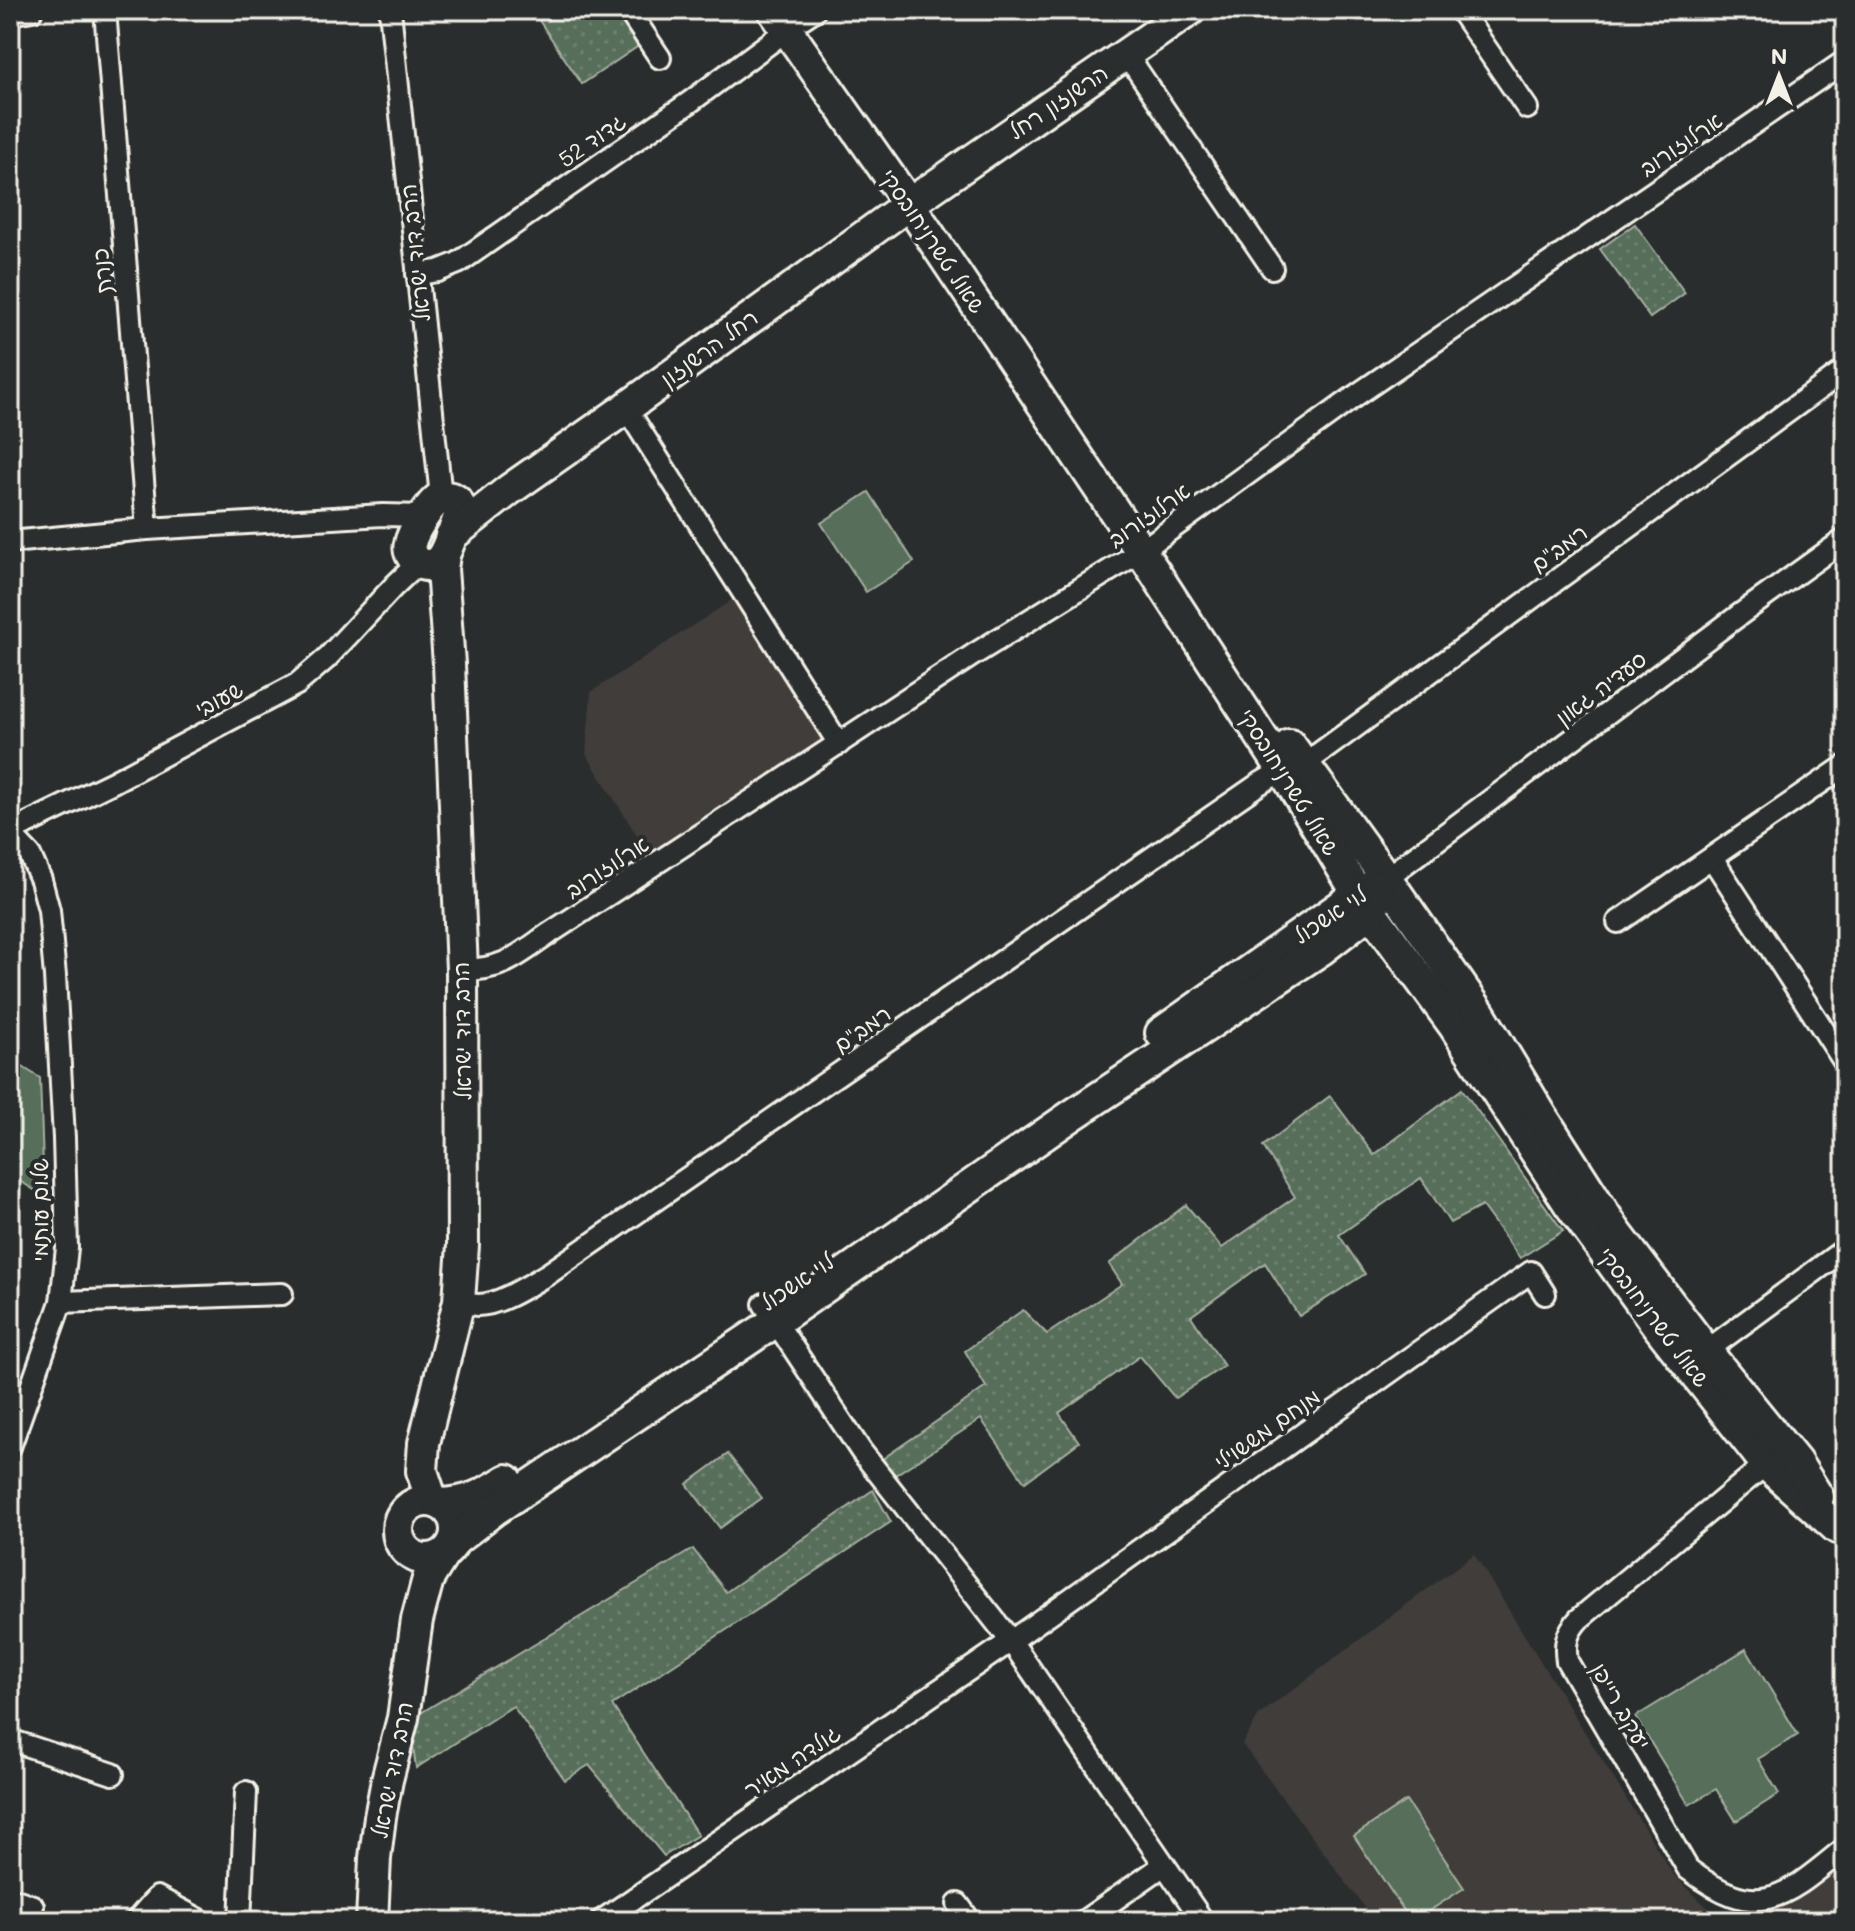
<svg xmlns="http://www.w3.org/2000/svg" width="1855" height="1931" font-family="Mali,'Playpen Sans Hebrew',sans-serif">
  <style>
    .built { fill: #403d3b }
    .grass { fill: #576e5a; stroke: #a6b0a1; stroke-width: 2 }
    .park { fill: url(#park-dots); stroke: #a6b0a1; stroke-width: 2 }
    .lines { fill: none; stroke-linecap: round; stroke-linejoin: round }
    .street-casing { stroke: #f4f1e8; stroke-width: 26 }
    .secondary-casing { stroke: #f4f1e8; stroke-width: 36 }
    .street { stroke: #2a2d2e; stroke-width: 20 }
    .secondary { stroke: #2a2d2e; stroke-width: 30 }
    .labels { text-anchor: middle; stroke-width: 8; stroke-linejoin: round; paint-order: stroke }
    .street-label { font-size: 22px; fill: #f4f1e8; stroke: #2a2d2e }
  </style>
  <defs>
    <pattern id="park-dots" width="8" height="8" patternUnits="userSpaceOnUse" patternTransform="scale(2)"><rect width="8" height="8" fill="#576e5a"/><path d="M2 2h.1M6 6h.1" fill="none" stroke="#708372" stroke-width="1.8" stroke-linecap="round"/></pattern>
  </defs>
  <rect width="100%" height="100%" fill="#2a2d2e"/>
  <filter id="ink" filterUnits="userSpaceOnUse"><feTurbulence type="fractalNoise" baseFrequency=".0125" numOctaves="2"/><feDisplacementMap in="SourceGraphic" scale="16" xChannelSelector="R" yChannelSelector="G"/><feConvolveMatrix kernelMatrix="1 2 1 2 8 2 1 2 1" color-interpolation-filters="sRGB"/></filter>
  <g filter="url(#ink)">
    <g class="built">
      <path d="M 735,598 L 829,740 L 651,858 L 586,754 L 591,692 Z"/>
      <path d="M 1474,1554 L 1673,1874 L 1708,1908 L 1739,1919 L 1845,1852 L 1845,1921 L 1375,1921 L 1242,1744 L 1259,1715 Z"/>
    </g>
    <g class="grass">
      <path d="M 869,492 L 914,562 L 866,592 L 821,523 Z"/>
      <path d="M 10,1059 L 40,1078 L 44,1196 L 10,1175 Z"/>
      <path d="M 1746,1649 L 1798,1735 L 1758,1759 L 1779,1794 L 1736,1821 L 1716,1789 L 1689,1805 L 1635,1717 Z"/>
      <path d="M 1406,1801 L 1464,1888 L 1414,1921 L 1411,1921 L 1354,1836 Z"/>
    </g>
    <g class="park">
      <path d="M 532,10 L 621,10 L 643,43 L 582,84 Z"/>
      <path d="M 1635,224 L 1685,293 L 1650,318 L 1600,249 Z"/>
      <path d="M 1462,1089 L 1563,1231 L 1520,1258 L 1482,1206 L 1450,1223 L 1421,1178 L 1339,1235 L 1365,1274 L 1299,1316 L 1265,1263 L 1191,1316 L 1224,1366 L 1175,1398 L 1140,1356 L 1059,1413 L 1079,1442 L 1025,1482 L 981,1419 L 895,1475 L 881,1460 L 986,1387 L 965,1351 L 1023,1310 L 1047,1334 L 1122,1284 L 1109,1264 L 1186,1205 L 1222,1248 L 1295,1197 L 1263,1146 L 1330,1096 L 1374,1155 Z"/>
      <path d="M 728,1454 L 762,1498 L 720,1528 L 687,1484 Z"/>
      <path d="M 873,1490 L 891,1522 L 612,1705 L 698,1835 L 664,1856 L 589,1765 L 565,1780 L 513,1706 L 416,1768 L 409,1720 L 693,1549 L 726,1592 Z"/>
    </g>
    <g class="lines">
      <defs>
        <g id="street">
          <path d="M 105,10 L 147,529"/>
          <path d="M 390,10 L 441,497"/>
          <path d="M 628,10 L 660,58"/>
          <path d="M 1460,10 L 1527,108"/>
          <path d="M 10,14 L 32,10"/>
          <path d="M 803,18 L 815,10"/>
          <path d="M 1127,55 L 1272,268"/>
          <path d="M 417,274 L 438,271 L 458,263 L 690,102 L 787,30"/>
          <path d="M 626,408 L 839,744"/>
          <path d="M 10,542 L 147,529 L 383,515 L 425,516"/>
          <path d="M 1303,765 L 1845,370"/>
          <path d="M 10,832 L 113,782 L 297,684 L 326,659 L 394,586 L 418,563"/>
          <path d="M 10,834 L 30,855 L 41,880 L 49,910 L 55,976 L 64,1138 L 67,1248 L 61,1302 L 10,1447"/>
          <path d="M 1712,858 L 1845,1063"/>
          <path d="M 1386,878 L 1742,613 L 1845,539"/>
          <path d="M 1618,922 L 1845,766"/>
          <path d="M 462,970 C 504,970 517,956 550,933 L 973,655 L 1141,551 L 1358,394 L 1845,61"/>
          <path d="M 459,1301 C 464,1302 472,1305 478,1305 C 500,1305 529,1285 548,1274 L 1259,784 L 1283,770"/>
          <path d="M 61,1302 L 282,1294"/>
          <path d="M 764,1304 L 861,1451 L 1011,1641 L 1203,1921"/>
          <path d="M 1706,1351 L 1845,1249"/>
          <path d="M 1766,1464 L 1579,1619 C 1567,1632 1564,1643 1567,1661 L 1688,1869 C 1759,1923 1784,1898 1845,1848"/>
          <path d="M 10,1740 L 113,1774"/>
          <path d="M 10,1898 L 33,1906"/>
          <path d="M 958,1904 L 970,1921"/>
          <path d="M 136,1921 L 157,1897 L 202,1921"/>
          <path d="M 240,1921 L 246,1792"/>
          <path d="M 601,1921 L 1011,1641 L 1531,1272 L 1545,1294"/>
          <path d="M 1084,1921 L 1164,1865"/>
        </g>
        <g id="secondary">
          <path d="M 773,10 L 909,204 L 1141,551 L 1283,770 L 1358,894 L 1455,1027 L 1570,1205 L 1657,1325 L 1766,1464 L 1837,1528"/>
          <path d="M 441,497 C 468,496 460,516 453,533 C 448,543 445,560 433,564 C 427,566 420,565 416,561 C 411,556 408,550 410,544 C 412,532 431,502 441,497 Z"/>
          <path d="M 451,536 L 509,490 L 626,408 L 909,204 L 1190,10"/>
          <path d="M 1290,745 L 1386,878 L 1479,1012 L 1543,1118 L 1616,1232 L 1706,1351 L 1796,1462 L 1818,1497"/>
          <path d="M 1161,1033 L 1358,894 L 1374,885"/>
          <circle cx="427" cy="1530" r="29"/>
          <path d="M 432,1501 L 422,1471 L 424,1443 L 459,1301 L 463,1245 L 462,970 L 449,664 L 442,569 L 444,555"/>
          <path d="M 440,1504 C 469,1503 483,1495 507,1480"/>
          <path d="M 455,1540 L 494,1510 L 776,1321 L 1071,1116 L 1322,949 L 1371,911 L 1379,894"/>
          <path d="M 372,1921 L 375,1858 L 380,1817 L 387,1780 L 403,1718 L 417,1620 L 428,1579 L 443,1555"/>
        </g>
      </defs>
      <use href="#street" class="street-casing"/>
      <use href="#secondary" class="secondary-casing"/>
      <use href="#street" class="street"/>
      <use href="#secondary" class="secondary"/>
    </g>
  </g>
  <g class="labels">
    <g class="street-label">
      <text transform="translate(1058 102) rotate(-34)" y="8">הרשנזון רחל</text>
      <text transform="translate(592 140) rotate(-35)" y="8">גדוד 52</text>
      <text transform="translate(1681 144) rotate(-34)" y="8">ארלוזורוב</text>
      <text transform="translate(933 241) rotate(56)" y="8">שאול טשרניחובסקי</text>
      <text transform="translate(415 253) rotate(-96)" y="8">הרב דוד ישראל</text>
      <text transform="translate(102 271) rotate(-95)" y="8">כנרת</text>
      <text transform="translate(709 348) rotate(-36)" y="8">רחל הרשנזון</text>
      <text transform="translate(1149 515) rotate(-35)" y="8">ארלוזורוב</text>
      <text transform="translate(1559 548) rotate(-36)" y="8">רמב"ם</text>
      <text transform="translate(1601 688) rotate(-37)" y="8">סעדיה גאון</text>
      <text transform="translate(219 699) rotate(-28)" y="8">שעובי</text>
      <text transform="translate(1289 782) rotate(58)" y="8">שאול טשרניחובסקי</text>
      <text transform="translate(607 867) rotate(-33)" y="8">ארלוזורוב</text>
      <text transform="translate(1330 915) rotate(-34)" y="8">לוי אשכול</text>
      <text transform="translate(862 1029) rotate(-35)" y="8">רמב"ם</text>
      <text transform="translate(462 1031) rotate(-91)" y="8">הרב דוד ישראל</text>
      <text transform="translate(40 1210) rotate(-90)" y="8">שלום עותמי</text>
      <text transform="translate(797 1282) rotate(-34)" y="8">לוי אשכול</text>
      <text transform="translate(1654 1317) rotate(53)" y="8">שאול טשרניחובסקי</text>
      <text transform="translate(1267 1429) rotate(-35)" y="8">מנחם מששוילי</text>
      <text transform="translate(1621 1706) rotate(60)" y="8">יעקב רייפן</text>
      <text transform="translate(792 1761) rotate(-34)" y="8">גולדה מאיר</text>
      <text transform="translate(392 1770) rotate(-79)" y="8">הרב דוד ישראל</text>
    </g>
  </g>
  <rect width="1855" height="1931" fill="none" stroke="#2a2d2e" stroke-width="40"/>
  <rect x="20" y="20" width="1815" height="1891" fill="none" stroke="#f4f1e8" stroke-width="3" filter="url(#ink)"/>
  <g transform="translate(1779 76)" stroke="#2a2d2e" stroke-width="6" paint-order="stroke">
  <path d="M0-6L14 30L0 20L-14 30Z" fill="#f4f1e8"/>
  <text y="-12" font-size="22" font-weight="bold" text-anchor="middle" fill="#f4f1e8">N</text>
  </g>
</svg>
